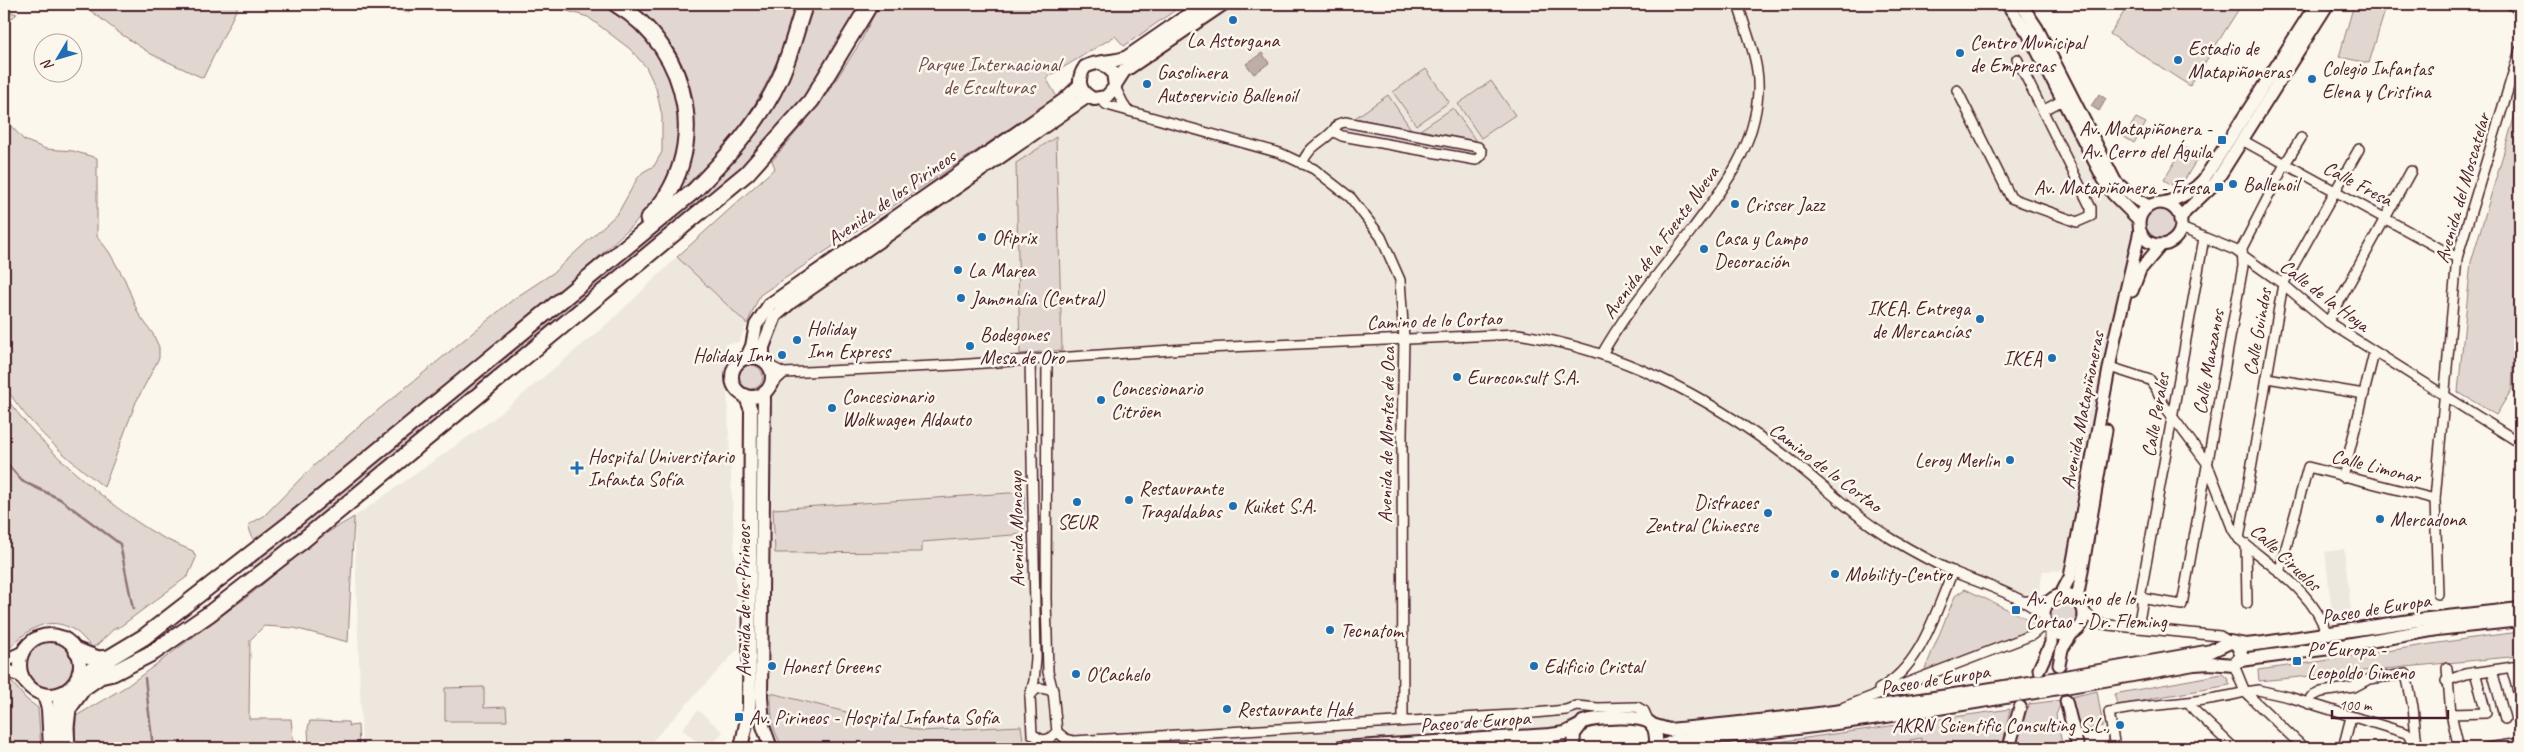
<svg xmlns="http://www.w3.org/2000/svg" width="2524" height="752" font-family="Caveat,sans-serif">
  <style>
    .built { fill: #eee7de }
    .green { fill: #e2d7d0; stroke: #967b7e }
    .water { fill: #bfadaa; stroke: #907477 }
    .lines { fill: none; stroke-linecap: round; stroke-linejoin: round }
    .stream { stroke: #907477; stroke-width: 2.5 }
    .street-casing { stroke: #4a1f2b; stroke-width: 12 }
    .secondary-casing { stroke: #4a1f2b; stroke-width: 15 }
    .primary-casing { stroke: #4a1f2b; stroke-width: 16 }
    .highway-casing { stroke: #4a1f2b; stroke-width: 19 }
    .street { stroke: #fbf7ec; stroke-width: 9 }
    .secondary { stroke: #fbf7ec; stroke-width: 11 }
    .primary { stroke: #fbf7ec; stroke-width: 12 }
    .highway { stroke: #fbf7ec; stroke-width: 15 }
    .poi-dot { fill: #1f6fb2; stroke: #fbf7ec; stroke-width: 2 }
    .labels { text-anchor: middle; stroke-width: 5; stroke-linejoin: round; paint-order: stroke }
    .poi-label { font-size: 20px; fill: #4a1f2b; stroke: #fbf7ec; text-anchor: start }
    .park-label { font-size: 20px; fill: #704d54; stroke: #fbf7ec }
    .street-label { font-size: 20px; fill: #4a1f2b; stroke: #fbf7ec }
  </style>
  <rect width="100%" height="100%" fill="#fbf7ec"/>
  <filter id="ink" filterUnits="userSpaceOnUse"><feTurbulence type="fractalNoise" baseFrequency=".02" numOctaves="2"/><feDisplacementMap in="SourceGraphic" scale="10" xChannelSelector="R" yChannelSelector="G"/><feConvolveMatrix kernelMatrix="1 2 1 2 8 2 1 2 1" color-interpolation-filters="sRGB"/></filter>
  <g filter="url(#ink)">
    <g class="built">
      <path d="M 1223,4 L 2007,4 L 2103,178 L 2139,220 L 2140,231 L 2072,570 L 2043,571 L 2037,602 L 1953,571 L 1921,643 L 1888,684 L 1844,707 L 1749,723 L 1652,725 L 1589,720 L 1570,731 L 1341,748 L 771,748 L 765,737 L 764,393 L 771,385 L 772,373 L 763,347 L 775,316 L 1115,85 Z"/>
      <path d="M 677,257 L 747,324 L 739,342 L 725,344 L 739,648 L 646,748 L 362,748 L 354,517 L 492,420 L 614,318 Z"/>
      <path d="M 2344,549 L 2351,609 L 2332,613 L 2325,552 Z"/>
      <path d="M 698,710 L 723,732 L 709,748 L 704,748 L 682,729 Z"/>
      <path d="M 1922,738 L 1921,748 L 1857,748 L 1910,740 Z"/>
    </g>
    <g class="green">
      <path d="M 87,4 L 239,4 L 203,78 L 151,54 L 118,32 L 86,7 Z"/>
      <path d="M 377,4 L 409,4 L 409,13 Z"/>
      <path d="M 544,4 L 596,4 L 606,7 L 629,22 L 652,44 L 667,67 L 678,95 L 682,125 L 675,158 L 660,192 L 642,216 L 561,292 L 254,542 L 248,525 L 264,516 L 310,469 L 377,411 L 515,298 L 553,273 L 618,213 L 637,179 L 643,172 L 654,166 L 662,152 L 662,116 L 656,88 L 646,67 L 630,49 L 588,17 Z"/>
      <path d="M 630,4 L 796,4 C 773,89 739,139 673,197 C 679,178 692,150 693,131 C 696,80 671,33 630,4 Z"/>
      <path d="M 813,4 L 862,4 L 807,94 L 764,145 L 730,179 L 256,571 L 250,564 L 681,209 L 784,83 Z"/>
      <path d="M 879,4 L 1184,4 L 1124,46 L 1115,36 L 1046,78 L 1057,97 L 760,295 L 747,324 L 677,257 L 775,168 L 772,161 L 820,104 L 860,43 Z"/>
      <path d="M 2129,4 L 2242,4 L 2190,86 L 2110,34 Z"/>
      <path d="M 2354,4 L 2387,4 L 2369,63 L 2339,57 Z"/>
      <path d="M 4,10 L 17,14 L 4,24 Z"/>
      <path d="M 1426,69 L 1449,102 L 1416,125 L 1393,92 Z"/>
      <path d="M 1491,81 L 1515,115 L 1481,138 L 1458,104 Z"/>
      <path d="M 1388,95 L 1411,129 L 1355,118 Z"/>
      <path d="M 4,96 L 9,124 L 24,140 L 46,149 L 73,151 L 97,158 L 97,236 L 109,252 L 125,280 L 138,313 L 153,334 L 159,347 L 159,358 L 136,402 L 104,487 C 67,458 28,426 4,384 Z"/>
      <path d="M 2520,98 L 2520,285 L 2514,343 L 2512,389 L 2496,415 L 2458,392 L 2471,262 Z"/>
      <path d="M 1453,108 L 1476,141 L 1420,130 Z"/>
      <path d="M 2136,118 L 2146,123 L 2134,143 L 2124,137 Z"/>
      <path d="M 1056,137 L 1062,350 L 1020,354 L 1016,163 Z"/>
      <path d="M 2184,147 L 2199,156 L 2182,184 L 2175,187 L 2164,180 Z"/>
      <circle cx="2160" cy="224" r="15"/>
      <circle cx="751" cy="377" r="12"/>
      <path d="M 4,394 C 34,441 109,507 158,535 C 169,541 181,546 193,551 L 196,558 L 188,576 L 117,629 L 117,626 L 97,645 L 92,647 C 86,642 81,634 74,630 C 48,614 26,630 9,649 L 4,650 L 4,523 L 8,502 L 4,495 Z"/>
      <path d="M 1024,492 L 1025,534 L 922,542 L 922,552 L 775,553 L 773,509 Z"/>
      <path d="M 354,517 L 348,642 L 294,628 L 264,626 L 250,640 L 249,719 L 291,719 L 294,748 L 75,748 L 76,716 L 127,686 L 251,594 L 315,540 Z"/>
      <path d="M 1965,589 L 2036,623 L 2031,631 L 1923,674 L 1955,596 Z"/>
      <circle cx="2063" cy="614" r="14"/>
      <path d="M 2520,632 L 2520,656 L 2259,681 L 2258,670 C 2346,659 2432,642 2520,632 Z"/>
      <circle cx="50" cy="665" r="24"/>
      <path d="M 2222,674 L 2227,678 L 2230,685 L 2154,698 L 2118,707 L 2114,694 Z"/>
      <path d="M 4,680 L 11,681 L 26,699 L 38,708 L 41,748 L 4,748 Z"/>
      <path d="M 484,687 L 484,708 L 506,707 L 507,721 L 445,721 L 445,688 Z"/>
      <path d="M 2097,691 L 2103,726 L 2078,731 L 2071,697 Z"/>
      <path d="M 771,693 L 921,731 L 1021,726 L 1024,748 L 784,748 C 771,730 771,715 771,693 Z"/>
      <path d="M 2062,700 L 2056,715 L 2063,748 L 2016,748 L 2019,728 L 2029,704 Z"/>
      <path d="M 2010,709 L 2002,748 L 1921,748 L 1921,738 L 1910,740 L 1910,748 L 1735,748 Z"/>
      <path d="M 310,721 L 348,722 L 349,726 L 358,725 L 359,748 L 309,748 L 308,728 Z"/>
    </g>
    <g class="water">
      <path d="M 1262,53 L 1269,63 L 1254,74 L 1246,64 Z"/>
      <path d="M 2099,94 L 2106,99 L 2099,111 L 2091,106 Z"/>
    </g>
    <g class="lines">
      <g class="stream">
        <path d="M 4,460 L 22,481 L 60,499 L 120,544 L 133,609"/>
        <path d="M 145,678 L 153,748"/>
      </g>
      <defs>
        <g id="street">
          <path d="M 2510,4 L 2520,10"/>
          <path d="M 1115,87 L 1126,109"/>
          <path d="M 1957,90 L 2011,198 L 2077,222 L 2091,216 L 2091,208 L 2017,59"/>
          <path d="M 1100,99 L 1107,105 L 1280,153 L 1314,169 L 1351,198 L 1381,237 L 1400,280 L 1404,339 L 1402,433 L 1403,721"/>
          <path d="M 2044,110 L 2063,100"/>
          <path d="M 2242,140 L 2457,258"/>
          <path d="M 1302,164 C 1310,142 1328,142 1338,124 L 1345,122 L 1478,147 L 1482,152 L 1481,156 L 1476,160 L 1342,136 L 1334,132"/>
          <path d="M 2181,228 L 2235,250 L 2283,284 L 2328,322 L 2520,443"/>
          <path d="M 2204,238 L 2140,598 L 2182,605 L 2243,266 L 2242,248 L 2285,164 L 2301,138"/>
          <path d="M 2328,322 L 2411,171"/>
          <path d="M 1602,354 C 1627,309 1663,269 1694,227 C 1725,186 1755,147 1758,92 C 1760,62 1746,32 1738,4"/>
          <path d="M 1047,358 L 1046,598 L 1048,672 L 1053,691"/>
          <path d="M 1030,359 L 1036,658 L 1034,681 L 1030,696"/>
          <path d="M 768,365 L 784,373 L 955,365 L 1185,349 L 1518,334 C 1621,351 1705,394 1787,457 C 1822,484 1854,516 1892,539 C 1912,551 1934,563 1956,573 C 1985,585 2019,595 2044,615"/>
          <path d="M 2116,369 L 2150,380 L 2157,390 L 2163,404 L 2207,463 L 2233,530 L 2239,539 C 2271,567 2315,592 2327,635"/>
          <path d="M 2267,378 L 2364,394"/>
          <path d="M 771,385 L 784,373"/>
          <path d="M 2343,477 L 2374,353"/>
          <path d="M 2239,539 L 2283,284 L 2359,149"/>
          <path d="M 2246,545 L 2247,603"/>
          <path d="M 2279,573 L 2308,467 L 2435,499"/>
          <path d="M 2438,594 L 2435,499 L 2457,258 L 2520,50"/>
          <path d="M 2026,601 L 2041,602 L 2053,599"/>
          <path d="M 2084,612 L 2099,623 L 2108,625 L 2220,636 L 2230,642"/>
          <path d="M 2138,628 L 2143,598"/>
          <path d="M 2234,665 L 2245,692 L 2258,690 L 2289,697 L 2406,733 L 2410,737 L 2411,748"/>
          <path d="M 2511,667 L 2520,699"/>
          <path d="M 2447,668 L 2451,714 L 2459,748"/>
          <path d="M 2492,670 L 2505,719"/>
          <path d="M 2446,681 L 2465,674 L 2520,666"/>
          <path d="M 1041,688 L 1053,691 L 1057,732 L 1049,739 L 1042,740 L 1032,734 L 1030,696 L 1035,690 Z"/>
          <path d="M 1879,689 C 1921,667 1935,613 1953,571"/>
          <path d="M 2189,703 L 2194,710 L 2234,748"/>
          <path d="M 2309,704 L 2311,697 L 2321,692 L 2354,687 L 2369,679 L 2406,674 L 2413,707 L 2417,746"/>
          <path d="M 1844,707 L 2032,635 L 2046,623"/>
          <path d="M 2451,714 L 2486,713 L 2475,672"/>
          <path d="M 1057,732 L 1066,739 L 1074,741 L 1513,715 L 1566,710 L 1577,706 L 1598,708 L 1637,707 L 1644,711 L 1649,722"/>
          <path d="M 2115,748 L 2109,712 C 2154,703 2200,704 2245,692 L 2304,748"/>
          <path d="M 2343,748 L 2351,717"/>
          <path d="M 2488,748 L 2520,743"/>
        </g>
        <g id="secondary">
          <path d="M 2007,4 L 2028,33 L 2103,178 L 2113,194 L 2139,220"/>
          <path d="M 2021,4 L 2037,28 L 2115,181 L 2134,198 L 2149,206"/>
          <circle cx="2160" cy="224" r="21"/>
          <path d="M 2163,203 C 2179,199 2193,192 2204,179 L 2316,4"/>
          <path d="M 2180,220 L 2185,212 L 2215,183 L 2328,4"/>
          <path d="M 2132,291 L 2140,270 L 2161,245"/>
          <circle cx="2064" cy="615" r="20"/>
          <path d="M 2060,596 L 2070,577 L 2115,337 L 2140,231"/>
          <path d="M 2079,603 L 2078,594 L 2106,430"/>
          <path d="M 2059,665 L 2062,649 L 2073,632"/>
          <path d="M 2039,669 L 2051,643 L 2051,630"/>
          <path d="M 2066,701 L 2078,748"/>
          <path d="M 2009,748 L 2020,707"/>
        </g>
        <g id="primary">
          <path d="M 1103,64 L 1113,72 L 1115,87 L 1106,97 L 1094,99 C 1079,93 1076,80 1085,67 C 1097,60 1113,63 1127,57 L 1204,4"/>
          <path d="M 1115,85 L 1124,71 L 1223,4"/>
          <path d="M 747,357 L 752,346 L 756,325 L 769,305 L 1064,100 L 1080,85"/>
          <circle cx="752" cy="377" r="20"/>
          <path d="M 763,360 L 763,347 L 775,316 L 791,302 L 1088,96"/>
          <path d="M 764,393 L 761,696 L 763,726 L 771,748"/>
          <circle cx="50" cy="665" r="30"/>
          <path d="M 2241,660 L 2330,648 L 2437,629 L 2520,620"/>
          <path d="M 4,661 L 22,653"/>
          <path d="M 4,670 L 22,676"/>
          <path d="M 44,695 L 48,709 L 50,748"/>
          <path d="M 1652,725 L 1669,730 C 1852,714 2031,684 2211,651 L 2230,642 L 2246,645 L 2264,643 L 2410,621 L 2520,609"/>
          <path d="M 60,738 L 59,701 L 64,692"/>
          <path d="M 741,748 L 749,709 L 751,410 L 745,395"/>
          <path d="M 1341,748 L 1550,735 L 1565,733 L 1579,726"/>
          <path d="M 1573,748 L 1574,734 L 1583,722 C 1596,718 1644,713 1652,725 C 1657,731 1656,741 1656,748"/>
          <path d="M 1658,748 L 1675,741 C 1850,726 2022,695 2194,664 L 2210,663 L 2234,665 L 2242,656 L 2237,644"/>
        </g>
        <g id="highway">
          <path d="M 616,4 C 692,49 712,155 648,219"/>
          <path d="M 77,651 L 98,659 L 109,658 L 144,637 L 288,525 L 695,190 C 727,157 759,123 779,80 C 790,57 796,29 805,4"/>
          <path d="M 80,673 L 108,667"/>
          <path d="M 67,748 L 66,727 L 68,709 L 83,688 L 100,676 L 113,673 L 154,652 L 209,614 L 301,542 L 747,173 L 811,101 L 870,4"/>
        </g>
      </defs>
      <use href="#street" class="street-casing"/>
      <use href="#secondary" class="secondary-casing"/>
      <use href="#primary" class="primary-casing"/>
      <use href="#highway" class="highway-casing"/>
      <use href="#street" class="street"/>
      <use href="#secondary" class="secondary"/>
      <use href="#primary" class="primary"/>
      <use href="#highway" class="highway"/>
    </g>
  </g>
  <g class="poi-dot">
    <circle cx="1233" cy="20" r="5"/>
    <circle cx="1960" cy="53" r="5"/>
    <circle cx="2178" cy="60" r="5"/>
    <circle cx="2312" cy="79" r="5"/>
    <circle cx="1147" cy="84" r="5"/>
    <rect x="2217" y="135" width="10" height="10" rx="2.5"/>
    <circle cx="2233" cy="184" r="5"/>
    <rect x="2214" y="182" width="10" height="10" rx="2.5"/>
    <circle cx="1735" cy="204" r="5"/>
    <circle cx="982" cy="237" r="5"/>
    <circle cx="1704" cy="249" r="5"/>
    <circle cx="958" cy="270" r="5"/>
    <circle cx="961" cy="298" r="5"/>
    <circle cx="1980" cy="319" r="5"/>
    <circle cx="797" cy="340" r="5"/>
    <circle cx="970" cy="346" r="5"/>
    <circle cx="782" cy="355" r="5"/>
    <circle cx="2052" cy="358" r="5"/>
    <circle cx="1457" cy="377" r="5"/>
    <circle cx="1101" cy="400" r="5"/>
    <circle cx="832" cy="408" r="5"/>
    <circle cx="2010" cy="460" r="5"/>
    <path d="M574.5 460.5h5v5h5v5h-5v5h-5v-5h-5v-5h5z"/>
    <circle cx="1129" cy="500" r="5"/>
    <circle cx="1077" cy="502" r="5"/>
    <circle cx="1233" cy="506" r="5"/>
    <circle cx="1768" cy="513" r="5"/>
    <circle cx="2380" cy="519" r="5"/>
    <circle cx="1835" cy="574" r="5"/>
    <rect x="2011" y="605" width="10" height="10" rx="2.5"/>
    <circle cx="1330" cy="630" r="5"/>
    <rect x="2292" y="656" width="10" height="10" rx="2.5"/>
    <circle cx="772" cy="666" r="5"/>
    <circle cx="1534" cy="666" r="5"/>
    <circle cx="1076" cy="674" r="5"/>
    <circle cx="1227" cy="709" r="5"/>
    <rect x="734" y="712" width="10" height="10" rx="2.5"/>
    <circle cx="2120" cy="725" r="5"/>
  </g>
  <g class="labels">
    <g class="poi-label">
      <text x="1233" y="47" text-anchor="middle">La Astorgana</text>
      <text x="1970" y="49">Centro Municipal<tspan x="1970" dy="23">de Empresas</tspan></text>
      <text x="2188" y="55">Estadio de<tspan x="2188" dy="23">Matapiñoneras</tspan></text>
      <text x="2322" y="75">Colegio Infantas<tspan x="2322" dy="23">Elena y Cristina</tspan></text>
      <text x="1157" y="79">Gasolinera<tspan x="1157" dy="23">Autoservicio Ballenoil</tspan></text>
      <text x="2212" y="135" text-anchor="end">Av. Matapiñonera -<tspan x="2212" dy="23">Av. Cerro del Águila</tspan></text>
      <text x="2243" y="191">Ballenoil</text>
      <text x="2209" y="194" text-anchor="end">Av. Matapiñonera - Fresa</text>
      <text x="1745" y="211">Crisser Jazz</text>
      <text x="992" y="244">Ofiprix</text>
      <text x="1714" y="245">Casa y Campo<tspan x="1714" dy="23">Decoración</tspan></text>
      <text x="968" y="277">La Marea</text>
      <text x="971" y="305">Jamonalia (Central)</text>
      <text x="1970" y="315" text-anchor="end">IKEA. Entrega<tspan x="1970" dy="23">de Mercancías</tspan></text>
      <text x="807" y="335">Holiday<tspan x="807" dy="23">Inn Express</tspan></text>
      <text x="980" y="341">Bodegones<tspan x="980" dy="23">Mesa de Oro</tspan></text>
      <text x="772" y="362" text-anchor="end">Holiday Inn</text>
      <text x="2042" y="365" text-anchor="end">IKEA</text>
      <text x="1467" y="384">Euroconsult S.A.</text>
      <text x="1111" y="395">Concesionario<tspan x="1111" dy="23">Citröen</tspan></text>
      <text x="842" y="403">Concesionario<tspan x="842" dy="23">Wolkwagen Aldauto</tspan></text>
      <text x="588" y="463">Hospital Universitario<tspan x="588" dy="23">Infanta Sofía</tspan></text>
      <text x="2000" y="467" text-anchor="end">Leroy Merlin</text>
      <text x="1139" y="495">Restaurante<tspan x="1139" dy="23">Tragaldabas</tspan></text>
      <text x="1758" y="509" text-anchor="end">Disfraces<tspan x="1758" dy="23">Zentral Chinesse</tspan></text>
      <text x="1243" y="513">Kuiket S.A.</text>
      <text x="2390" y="526">Mercadona</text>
      <text x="1077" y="529" text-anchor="middle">SEUR</text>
      <text x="1845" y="581">Mobility-Centro</text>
      <text x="2026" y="605">Av. Camino de lo<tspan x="2026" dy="23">Cortao - Dr. Fleming</tspan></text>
      <text x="1340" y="637">Tecnatom</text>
      <text x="2307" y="656">Pº Europa -<tspan x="2307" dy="23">Leopoldo Gimeno</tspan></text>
      <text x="782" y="673">Honest Greens</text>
      <text x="1544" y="673">Edificio Cristal</text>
      <text x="1086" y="681">O'Cachelo</text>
      <text x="1237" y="716">Restaurante Hak</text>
      <text x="749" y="724">Av. Pirineos - Hospital Infanta Sofía</text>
      <text x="2110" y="732" text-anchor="end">AKRN Scientific Consulting S.L.,</text>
    </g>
    <g class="park-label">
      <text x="989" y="71">Parque Internacional<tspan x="989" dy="23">de Esculturas</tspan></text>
    </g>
    <g class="street-label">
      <text transform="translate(2358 183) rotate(28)" y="7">Calle Fresa</text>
      <text transform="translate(2462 188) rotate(-74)" y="7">Avenida del Moscatelar</text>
      <text transform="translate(891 197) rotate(-35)" y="7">Avenida de los Pirineos</text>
      <text transform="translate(1660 242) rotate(-54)" y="7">Avenida de la Fuente Nueva</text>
      <text transform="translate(2325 295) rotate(37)" y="7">Calle de la Hoya</text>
      <text transform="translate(1434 320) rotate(-2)" y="7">Camino de lo Cortao</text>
      <text transform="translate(2257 332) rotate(-80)" y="7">Calle Guindos</text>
      <text transform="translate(2208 362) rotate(-80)" y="7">Calle Manzanos</text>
      <text transform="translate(2082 410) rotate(-79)" y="7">Avenida Matapiñoneras</text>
      <text transform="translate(2155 415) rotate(-80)" y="7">Calle Perales</text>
      <text transform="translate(1386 435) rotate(-89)" y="7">Avenida de Montes de Oca</text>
      <text transform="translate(2376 466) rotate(14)" y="7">Calle Limonar</text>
      <text transform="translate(1826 467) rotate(37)" y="7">Camino de lo Cortao</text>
      <text transform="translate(1016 529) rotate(-91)" y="7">Avenida Moncayo</text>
      <text transform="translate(2286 557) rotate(43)" y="7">Calle Ciruelos</text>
      <text transform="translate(743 601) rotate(-90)" y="7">Avenida de los Pirineos</text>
      <text transform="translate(2376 608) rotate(-9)" y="7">Paseo de Europa</text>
      <text transform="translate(1935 679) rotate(-9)" y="7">Paseo de Europa</text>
      <text transform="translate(1475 721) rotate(-4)" y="7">Paseo de Europa</text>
    </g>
  </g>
  <rect width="2524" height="752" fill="none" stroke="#fbf7ec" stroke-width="20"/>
  <rect x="10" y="10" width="2504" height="732" fill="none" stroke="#4a1f2b" stroke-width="2" filter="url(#ink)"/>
  <g transform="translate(58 58) rotate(232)"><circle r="24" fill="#fbf7ec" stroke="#b4a19f"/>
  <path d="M0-4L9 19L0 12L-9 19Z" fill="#1f6fb2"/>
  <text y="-8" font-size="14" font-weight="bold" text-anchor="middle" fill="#4a1f2b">N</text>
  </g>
  <path d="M2332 710v8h116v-8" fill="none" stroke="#4a1f2b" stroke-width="2.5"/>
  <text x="2339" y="710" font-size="15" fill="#4a1f2b" stroke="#fbf7ec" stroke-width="4" paint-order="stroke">100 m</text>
</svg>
